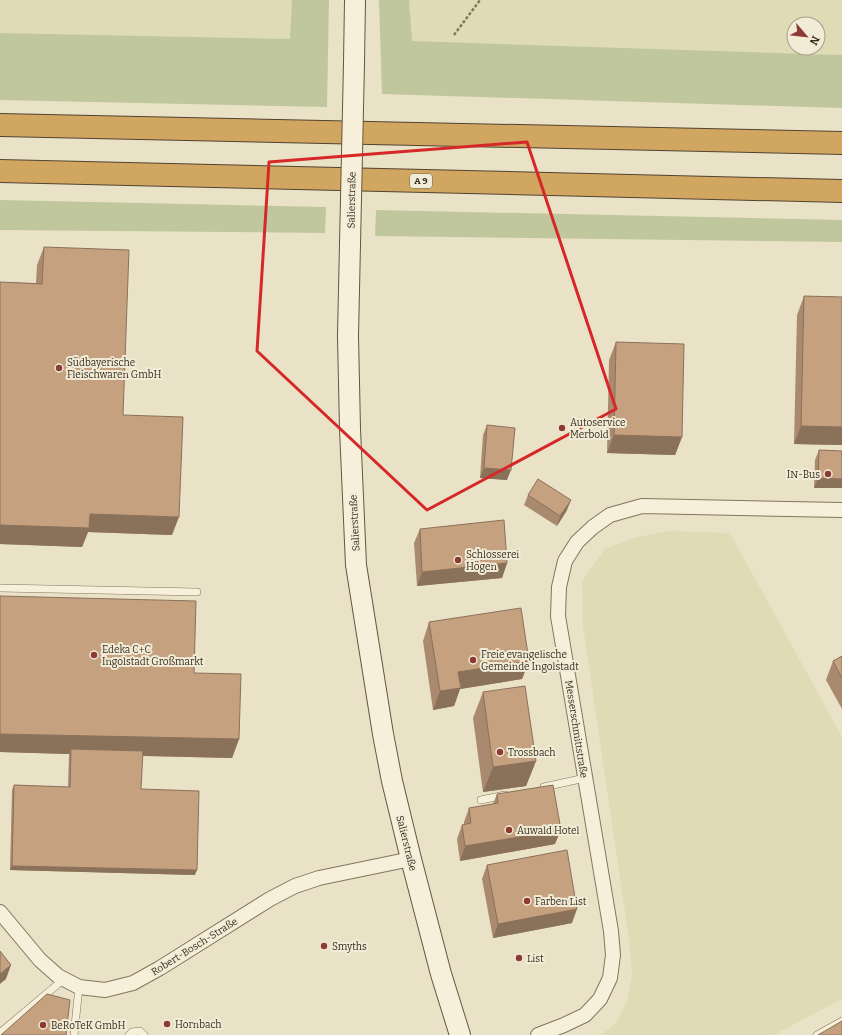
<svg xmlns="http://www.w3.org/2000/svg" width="842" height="1035" font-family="Bitter,serif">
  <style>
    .farmland { fill: #dfdbb5; fill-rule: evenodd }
    .green { fill: #c0c79c }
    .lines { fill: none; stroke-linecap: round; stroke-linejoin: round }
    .lane-casing { stroke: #84755e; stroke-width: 8 }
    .street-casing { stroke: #84755e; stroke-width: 16 }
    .secondary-casing { stroke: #665641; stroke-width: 22 }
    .highway-casing { stroke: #524332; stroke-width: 24 }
    .path { stroke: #84755e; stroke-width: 2.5; stroke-dasharray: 3 2; stroke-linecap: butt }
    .lane { stroke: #f6efd9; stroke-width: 7 }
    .street { stroke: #f6efd9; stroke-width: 14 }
    .secondary { stroke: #f6efd9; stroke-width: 20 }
    .highway { stroke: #d1a660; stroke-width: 22 }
    .secondary-bridge-casing { stroke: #665641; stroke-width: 22; stroke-linecap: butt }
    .secondary-bridge { stroke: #f6efd9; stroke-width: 20 }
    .wall { fill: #a98a6e }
    .shaded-wall { fill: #8a715a }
    .building { fill: #c5a180; stroke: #8a715a }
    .marked { fill: none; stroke: #d62828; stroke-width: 3; stroke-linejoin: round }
    .poi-dot { fill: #8d3934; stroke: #f2ecd6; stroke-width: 1.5 }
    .labels { text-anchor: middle; stroke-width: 4; stroke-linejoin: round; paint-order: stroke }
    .shield { fill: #f2ecd6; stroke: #6e6657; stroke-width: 1 }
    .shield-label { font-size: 9px; font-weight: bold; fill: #362c20 }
    .street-label { font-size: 10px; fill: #362c20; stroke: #f2ecd6 }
    .poi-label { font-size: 10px; fill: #362c20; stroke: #f2ecd6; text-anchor: start }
  </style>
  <rect width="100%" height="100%" fill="#eae2c7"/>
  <g class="farmland">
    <path d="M 0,0 L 292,0 L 290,39 L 0,33 Z"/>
    <path d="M 409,0 L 842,0 L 842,55 L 411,41 ZM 794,24 L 818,24 L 818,48 L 794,48 Z"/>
    <path d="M 669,531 L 730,533 L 842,737 L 842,999 L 774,1035 L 601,1035 L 617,1022 L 627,1000 L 632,975 L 629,940 L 583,626 L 582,581 L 605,549 L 637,537 Z"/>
  </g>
  <g class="green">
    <path d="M 292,0 L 329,0 L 327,107 L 0,100 L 0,33 L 290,39 Z"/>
    <path d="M 379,0 L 409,0 L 412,41 L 842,55 L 842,108 L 382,94 Z"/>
    <path d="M 0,200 L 326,207 L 325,233 L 0,230 Z"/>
    <path d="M 376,210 L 842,220 L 842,242 L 375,236 Z"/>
  </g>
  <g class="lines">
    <defs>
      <g id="lane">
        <path d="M 0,588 L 197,592"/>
        <path d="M 544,787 L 585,778"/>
        <path d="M 481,800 L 505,795"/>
        <path d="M 1,1032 L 64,979"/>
        <path d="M 74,1035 L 79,987"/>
        <path d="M 129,1035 L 132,1032 L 140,1031 L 144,1035"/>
        <path d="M 817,1035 L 842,1021"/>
      </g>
      <g id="street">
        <path d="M 0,912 L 40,960 L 58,976 L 79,987 L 105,990 L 133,983 L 160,968 L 270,899 L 295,886 L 319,878 L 411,859"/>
        <path d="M 538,1035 L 564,1025 L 585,1015 L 600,999 L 610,978 L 613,955 L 611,931 L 558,616 L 559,587 L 565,561 L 577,542 L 593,527 L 610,515 L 642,506 L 842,510"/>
      </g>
      <g id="secondary">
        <path d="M 354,63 L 355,0"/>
        <path d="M 350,244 L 348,336 L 350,429 L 356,565 L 383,734 L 392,781 L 411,859 L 441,974 L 460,1035"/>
      </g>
      <g id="highway">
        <path d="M 0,125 L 842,143"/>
        <path d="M 0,171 L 842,191"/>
      </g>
    </defs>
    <use href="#lane" class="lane-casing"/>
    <use href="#street" class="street-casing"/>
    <use href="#secondary" class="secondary-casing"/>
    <use href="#highway" class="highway-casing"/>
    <path class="path" d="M 454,35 L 480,0"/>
    <use href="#lane" class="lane"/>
    <use href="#street" class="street"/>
    <use href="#secondary" class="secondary"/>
    <use href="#highway" class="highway"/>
    <defs>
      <path id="secondary-bridge" d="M 350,244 L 354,63"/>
    </defs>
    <use href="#secondary-bridge" class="secondary-bridge-casing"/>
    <use href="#secondary-bridge" class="secondary-bridge"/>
  </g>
  <g class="wall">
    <path d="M 44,247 L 123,415 L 172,535 L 88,532 L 82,547 L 0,544 L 0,282 L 36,283 L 37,265 Z"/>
    <path d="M 804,296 L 842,297 L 842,445 L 794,444 L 797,315 Z"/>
    <path d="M 616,342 L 682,437 L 675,455 L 607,453 L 609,360 Z"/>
    <path d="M 487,425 L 507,480 L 480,478 L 483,435 Z"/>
    <path d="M 819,450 L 842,451 L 842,488 L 814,488 L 815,460 Z"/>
    <path d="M 528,495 L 567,510 L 557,526 L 524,505 Z"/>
    <path d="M 420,529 L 507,563 L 502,578 L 417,586 L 414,543 Z"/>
    <path d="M 429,622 L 529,661 L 522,679 L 460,689 L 454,706 L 433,710 L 423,641 Z"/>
    <path d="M 842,656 L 842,709 L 826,680 L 833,661 Z"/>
    <path d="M 194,673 L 239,739 L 232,758 L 142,756 L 141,789 L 195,875 L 10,870 L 12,790 L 14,785 L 68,787 L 69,754 L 0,752 Z"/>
    <path d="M 483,692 L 536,761 L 526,786 L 483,792 L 473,718 Z"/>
    <path d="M 497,794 L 555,844 L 460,861 L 457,839 L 462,825 L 464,824 L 464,822 L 469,808 L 493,804 Z"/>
    <path d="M 487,865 L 572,923 L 493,938 L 482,879 Z"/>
  </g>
  <g class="shaded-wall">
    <path d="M 801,426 L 842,427 L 842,445 L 794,444 Z"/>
    <path d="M 614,435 L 682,437 L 675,455 L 607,453 Z"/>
    <path d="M 484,468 L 511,470 L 507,480 L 480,478 Z"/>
    <path d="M 818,478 L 842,479 L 842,488 L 814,488 Z"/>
    <path d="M 571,500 L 567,510 L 557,526 L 560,516 Z"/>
    <path d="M 90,514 L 179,517 L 172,535 L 88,532 L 82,547 L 0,544 L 0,525 Z"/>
    <path d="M 507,563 L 502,578 L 417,586 L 422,572 Z"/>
    <path d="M 529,661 L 522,679 L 460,689 L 454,706 L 433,710 L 440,691 L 458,672 Z"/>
    <path d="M 0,734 L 239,739 L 232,758 L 71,754 L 71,749 L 69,754 L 0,752 Z"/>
    <path d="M 536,761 L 526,786 L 483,792 L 493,767 Z"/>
    <path d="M 561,830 L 555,844 L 460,861 L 465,846 Z"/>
    <path d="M 12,866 L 197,870 L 195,875 L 10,870 Z"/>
    <path d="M 577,909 L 572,923 L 493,938 L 498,924 Z"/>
    <path d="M 11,965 L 6,979 L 0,984 L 0,974 Z"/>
  </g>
  <g class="building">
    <path d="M 44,247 L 129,250 L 123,415 L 183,417 L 179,517 L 90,514 L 89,528 L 0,525 L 0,282 L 42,284 Z"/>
    <path d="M 804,296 L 842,297 L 842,427 L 801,426 Z"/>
    <path d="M 616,342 L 684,344 L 682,437 L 614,435 Z"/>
    <path d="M 487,425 L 515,428 L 511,470 L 484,468 Z"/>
    <path d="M 819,450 L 842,451 L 842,479 L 818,478 Z"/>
    <path d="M 538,479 L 571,500 L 560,516 L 528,495 Z"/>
    <path d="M 504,520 L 507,563 L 422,572 L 420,529 Z"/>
    <path d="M 0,596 L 196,601 L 194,673 L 241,674 L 239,739 L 0,734 Z"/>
    <path d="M 521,608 L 529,661 L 458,672 L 461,688 L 440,691 L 429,622 Z"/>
    <path d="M 842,656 L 842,678 L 833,661 Z"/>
    <path d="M 525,686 L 536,761 L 493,767 L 483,692 Z"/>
    <path d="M 71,749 L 143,751 L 141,789 L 199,791 L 197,870 L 12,866 L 14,785 L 70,787 Z"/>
    <path d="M 553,785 L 561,830 L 465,846 L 462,825 L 471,823 L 469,808 L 498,803 L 497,794 Z"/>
    <path d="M 567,850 L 577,909 L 498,924 L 487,865 Z"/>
    <path d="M 0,951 L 11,965 L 0,974 Z"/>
    <path d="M 47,994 L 70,1000 L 66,1035 L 1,1035 Z"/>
    <path d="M 842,1021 L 842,1035 L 818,1035 Z"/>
  </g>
  <path class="marked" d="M 527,142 L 616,409 L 427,510 L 257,351 L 269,162 Z"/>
  <g class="poi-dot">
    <circle cx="59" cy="368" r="4"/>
    <circle cx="562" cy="428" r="4"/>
    <circle cx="828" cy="474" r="4"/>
    <circle cx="458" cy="560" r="4"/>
    <circle cx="94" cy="655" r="4"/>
    <circle cx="473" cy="660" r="4"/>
    <circle cx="500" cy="752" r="4"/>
    <circle cx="509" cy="830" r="4"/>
    <circle cx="527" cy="901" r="4"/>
    <circle cx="324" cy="946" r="4"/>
    <circle cx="519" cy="958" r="4"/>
    <circle cx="167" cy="1024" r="4"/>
    <circle cx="43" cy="1025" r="4"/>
  </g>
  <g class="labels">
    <rect class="shield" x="410" y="174" width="22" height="14" rx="3"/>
    <g class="shield-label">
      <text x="421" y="184">A 9</text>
    </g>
    <g class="street-label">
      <text transform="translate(351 200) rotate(-89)" y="4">Salierstraße</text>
      <text transform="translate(354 523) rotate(-93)" y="4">Salierstraße</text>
      <text transform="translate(577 729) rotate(81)" y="4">Messerschmittstraße</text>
      <text transform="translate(407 843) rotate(76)" y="4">Salierstraße</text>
      <text transform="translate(194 946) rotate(-32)" y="4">Robert-Bosch-Straße</text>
    </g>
    <g class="poi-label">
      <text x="67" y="366">Südbayerische<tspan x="67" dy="12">Fleischwaren GmbH</tspan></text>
      <text x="570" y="426">Autoservice<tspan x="570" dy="12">Merbold</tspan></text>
      <text x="820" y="478" text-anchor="end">IN-Bus</text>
      <text x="466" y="558">Schlosserei<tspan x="466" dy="12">Högen</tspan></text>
      <text x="102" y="653">Edeka C+C<tspan x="102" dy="12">Ingolstadt Großmarkt</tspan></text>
      <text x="481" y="658">Freie evangelische<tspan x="481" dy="12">Gemeinde Ingolstadt</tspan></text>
      <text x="508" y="756">Trossbach</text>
      <text x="517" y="834">Auwald Hotel</text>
      <text x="535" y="905">Farben List</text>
      <text x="332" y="950">Smyths</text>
      <text x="527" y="962">List</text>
      <text x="175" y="1028">Hornbach</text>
      <text x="51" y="1029">BeRoTeK GmbH</text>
    </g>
  </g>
  <g transform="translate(806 36) rotate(118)"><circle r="19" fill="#f2ecd6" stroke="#a79f8d"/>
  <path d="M0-3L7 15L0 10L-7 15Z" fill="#8d3934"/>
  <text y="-6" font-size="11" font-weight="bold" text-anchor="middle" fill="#362c20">N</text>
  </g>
</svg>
